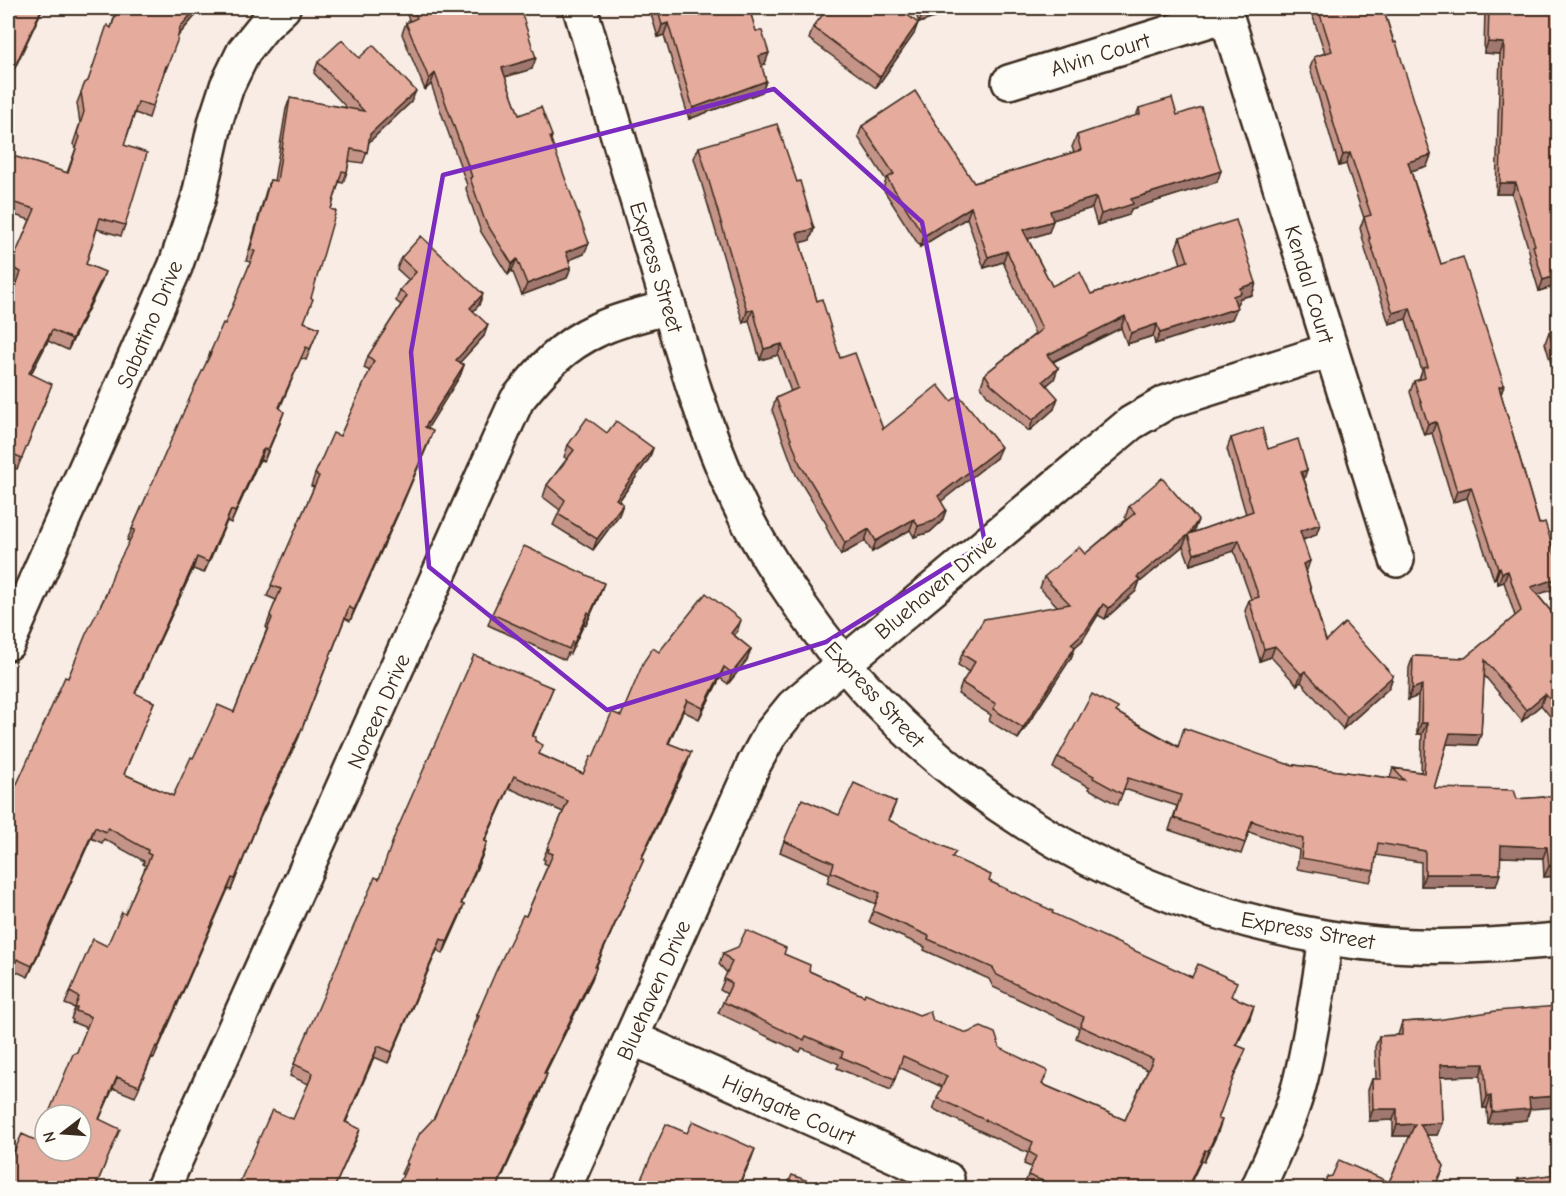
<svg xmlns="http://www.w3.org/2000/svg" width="1566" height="1196" font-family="'Comic Neue',sans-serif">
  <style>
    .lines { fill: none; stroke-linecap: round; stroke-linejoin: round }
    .minor-casing { stroke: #3b2a1e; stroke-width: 38 }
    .minor { stroke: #fdfcf7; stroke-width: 33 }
    .wall { fill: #c59488; stroke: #3b2a1e; stroke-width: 1.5 }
    .shaded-wall { fill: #a0786f; stroke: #3b2a1e; stroke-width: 1.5 }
    .building { fill: #e5ac9e; stroke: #3b2a1e; stroke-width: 1.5 }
    .marked { fill: none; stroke: #7b2cbf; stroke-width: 4.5; stroke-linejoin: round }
    .labels { text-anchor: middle; stroke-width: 6; stroke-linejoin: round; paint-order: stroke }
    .street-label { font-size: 22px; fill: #3b2a1e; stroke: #fdfcf7 }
  </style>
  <rect width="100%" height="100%" fill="#f8ece5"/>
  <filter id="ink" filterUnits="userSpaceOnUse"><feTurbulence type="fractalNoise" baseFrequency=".0167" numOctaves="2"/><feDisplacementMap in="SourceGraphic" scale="12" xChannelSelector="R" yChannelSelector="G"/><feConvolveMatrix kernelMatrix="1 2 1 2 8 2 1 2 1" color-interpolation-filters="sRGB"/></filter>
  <g filter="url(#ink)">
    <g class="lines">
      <defs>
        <g id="minor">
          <path d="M 580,8 C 606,95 632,182 658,270 C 681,348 703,426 737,500 C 754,536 776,571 799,604 C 922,783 1110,900 1324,937 C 1401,951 1480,947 1558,940"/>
          <path d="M 1224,8 L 1397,560"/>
          <path d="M 1009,82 L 1226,15"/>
          <path d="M 8,643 L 175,267 L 198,200 L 216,120 L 227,86 L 244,51 L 264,26 L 283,8"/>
          <path d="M 632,1038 L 947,1179"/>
          <path d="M 163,1188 L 517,400 C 540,371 563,345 597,330 C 619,319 646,314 669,307"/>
          <path d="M 564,1188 L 754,764 L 771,733 L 793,706 L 1131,423 L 1167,402 L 1331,350"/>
          <path d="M 1258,1188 C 1274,1152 1292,1116 1301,1078 C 1312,1032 1319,984 1326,938"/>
        </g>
      </defs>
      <use href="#minor" class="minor-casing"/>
      <use href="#minor" class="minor"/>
    </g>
    <g class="wall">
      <path d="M 117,8 L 202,8 L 178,36 L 163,78 L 162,77 L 149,118 L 135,113 L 124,145 L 125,225 L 121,236 L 97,229 L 86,264 L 101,283 L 68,350 L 48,341 L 31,374 L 48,395 L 17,469 L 8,465 L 8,308 L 17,283 L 8,279 L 8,273 L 30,220 L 8,213 L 8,150 L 11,156 L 67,173 L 76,148 L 73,144 L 80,123 L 77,103 L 85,83 L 88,81 L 111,28 Z"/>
      <path d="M 404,8 L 520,8 L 532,69 L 505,77 L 519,115 L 552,136 L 551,140 L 584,254 L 569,260 L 567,278 L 522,295 L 512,270 L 508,275 L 481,232 L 466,189 L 467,185 L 431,84 L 425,90 L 402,34 L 406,23 L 410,22 Z"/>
      <path d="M 649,8 L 749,8 L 765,64 L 761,65 L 766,81 L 762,92 L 689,119 L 664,35 L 658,37 Z"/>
      <path d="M 914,8 L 963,8 L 919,23 Z"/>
      <path d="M 1310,8 L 1383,8 L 1431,155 L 1427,166 L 1411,171 L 1441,264 L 1504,385 L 1501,394 L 1558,588 L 1537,594 L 1558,620 L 1558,715 L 1553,720 L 1541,705 L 1522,721 L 1484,675 L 1481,734 L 1477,745 L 1447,744 L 1434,788 L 1517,799 L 1558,796 L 1558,876 L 1544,877 L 1543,858 L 1500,857 L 1496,886 L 1421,886 L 1421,862 L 1376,855 L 1374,871 L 1370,882 L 1297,869 L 1299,850 L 1249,832 L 1241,854 L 1169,830 L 1177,806 L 1124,789 L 1118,805 L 1089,789 L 1090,787 L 1053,768 L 1058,757 L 1118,708 L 1116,712 L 1178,746 L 1287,764 L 1390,778 L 1393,768 L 1421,772 L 1422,734 L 1417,734 L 1418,696 L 1408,700 L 1409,668 L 1413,656 L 1465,658 L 1515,616 L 1504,582 L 1498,584 L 1496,578 L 1494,580 L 1467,498 L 1453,502 L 1432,433 L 1424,435 L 1410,392 L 1414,381 L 1419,380 L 1422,371 L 1406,319 L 1389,324 L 1365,249 L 1365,247 L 1360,228 L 1364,218 L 1346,164 L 1339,166 L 1310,68 L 1314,57 L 1325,53 Z"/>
      <path d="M 1485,8 L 1558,8 L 1558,287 L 1558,285 L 1539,291 L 1529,257 L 1530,254 L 1512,194 L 1496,194 L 1500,54 L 1484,53 Z"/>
      <path d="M 813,27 L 914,34 L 876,88 L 809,39 Z"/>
      <path d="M 359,58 L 411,102 L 369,142 L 367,152 L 363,163 L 349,161 L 347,172 L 343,183 L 339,182 L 331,209 L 304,322 L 319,328 L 306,360 L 301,358 L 280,408 L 280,423 L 264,461 L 260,460 L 258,463 L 231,523 L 227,521 L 204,573 L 193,569 L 135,694 L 154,702 L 124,774 L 173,796 L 193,758 L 234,712 L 267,629 L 266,627 L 276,600 L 267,596 L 314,487 L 311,486 L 315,474 L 340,436 L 370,371 L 364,368 L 368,356 L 401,305 L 396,301 L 400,290 L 409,280 L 397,269 L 401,258 L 479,305 L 473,311 L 484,336 L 460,362 L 464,365 L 460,376 L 427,428 L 429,442 L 402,505 L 350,621 L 345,618 L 298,739 L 259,820 L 231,890 L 228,889 L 154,1058 L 152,1057 L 135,1097 L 113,1088 L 99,1120 L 115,1140 L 95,1188 L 8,1188 L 8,1165 L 37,1141 L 77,1052 L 87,1028 L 72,1022 L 73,1020 L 71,1019 L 75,1008 L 65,1004 L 70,992 L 107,946 L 125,914 L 146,866 L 143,864 L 144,861 L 104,839 L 102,843 L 91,838 L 28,977 L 13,970 L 8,983 L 8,804 L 68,678 L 105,596 L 130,541 L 127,540 L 132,529 L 206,364 L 210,353 L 225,324 L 251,262 L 246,261 L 266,191 L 270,180 L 274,181 L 286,109 L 290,98 L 347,108 L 314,73 L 318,62 Z"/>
      <path d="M 1139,108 L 1177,115 L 1217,182 L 1131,209 L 1129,215 L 1097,225 L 1092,208 L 1052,220 L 1049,232 L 1028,239 L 1052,286 L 1091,294 L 1181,264 L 1176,248 L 1180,237 L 1256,283 L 1252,295 L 1240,298 L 1237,304 L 1236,305 L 1232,319 L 1155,344 L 1153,336 L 1127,344 L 1121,328 L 1053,362 L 1058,368 L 1054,379 L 1047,385 L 1054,409 L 1029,431 L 987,395 L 981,386 L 985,374 L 1035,334 L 1003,262 L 984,268 L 967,218 L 920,247 L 883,189 L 886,180 L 858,137 L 862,126 L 974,183 L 1074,152 L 1072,147 L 1077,135 L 1136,116 Z"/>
      <path d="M 699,147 L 797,182 L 814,229 L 810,240 L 800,243 L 817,301 L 840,358 L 883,429 L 996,458 L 941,501 L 946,510 L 942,521 L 930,532 L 914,537 L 910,530 L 872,552 L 865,541 L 841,555 L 826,527 L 827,525 L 796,475 L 772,410 L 776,398 L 791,392 L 778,355 L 760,360 L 749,320 L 743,323 L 694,158 Z"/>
      <path d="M 1558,329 L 1558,387 L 1545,343 L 1549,332 Z"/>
      <path d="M 607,433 L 653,448 L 649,459 L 619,501 L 623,504 L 619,515 L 593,550 L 553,525 L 560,510 L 543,497 L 547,485 L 567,459 L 564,457 L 568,445 Z"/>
      <path d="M 1231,438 L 1268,449 L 1304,479 L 1320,524 L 1316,535 L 1303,540 L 1306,573 L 1326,641 L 1393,676 L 1389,688 L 1343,729 L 1301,682 L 1297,685 L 1271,657 L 1260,661 L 1245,611 L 1249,600 L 1251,599 L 1234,551 L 1190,565 L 1183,546 L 1139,583 L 1136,591 L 1105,619 L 1098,615 L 1082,641 L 1075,647 L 1071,658 L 1018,739 L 989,721 L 991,715 L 958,694 L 962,683 L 969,672 L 958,665 L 962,654 L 1058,607 L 1040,588 L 1044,577 L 1085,554 L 1126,519 L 1125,518 L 1129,506 L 1194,532 L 1246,514 L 1227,449 Z"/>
      <path d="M 600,594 L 586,625 L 584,624 L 570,654 L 568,653 L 565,660 L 488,625 L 492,614 Z"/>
      <path d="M 737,632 L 734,635 L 751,649 L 747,660 L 728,684 L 720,678 L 699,719 L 683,711 L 669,743 L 687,764 L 642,858 L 644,859 L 639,870 L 596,967 L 592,979 L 545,1073 L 538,1098 L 403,1175 L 401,1174 L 406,1163 L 434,1118 L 474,1027 L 473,1026 L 477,1015 L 526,916 L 548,865 L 544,863 L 545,860 L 543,859 L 563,812 L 509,788 L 485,841 L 487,842 L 483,854 L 461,904 L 464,905 L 460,916 L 443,954 L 437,950 L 388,1063 L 374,1057 L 346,1122 L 360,1129 L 356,1140 L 309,1084 L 290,1076 L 294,1064 L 379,879 L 553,688 L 533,736 L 539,754 L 583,774 L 621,716 L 659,652 Z"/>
      <path d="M 896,802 L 889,820 L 954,858 L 989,881 L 1052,914 L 1232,997 L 1250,1018 L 1237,1045 L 1242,1060 L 1231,1083 L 1218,1119 L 1218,1132 L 1204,1162 L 1201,1161 L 1188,1188 L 1030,1188 L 1024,1186 L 1031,1167 L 1024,1164 L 1028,1153 L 933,1109 L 942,1087 L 899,1067 L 891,1090 L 837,1068 L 839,1064 L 802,1048 L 800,1052 L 718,1013 L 727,994 L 720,990 L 727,973 L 719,964 L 723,953 L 784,954 L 809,971 L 864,996 L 933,1021 L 1000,1048 L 1042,1084 L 1125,1120 L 1148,1070 L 1076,1038 L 1079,1028 L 993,987 L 989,979 L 924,950 L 925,947 L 869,922 L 876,904 L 827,883 L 830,874 L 780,852 L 784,841 L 839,815 Z"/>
      <path d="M 1437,1020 L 1530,1109 L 1526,1120 L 1488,1124 L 1487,1108 L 1483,1108 L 1480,1076 L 1440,1077 L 1442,1123 L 1437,1135 L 1426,1135 L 1444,1166 L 1440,1177 L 1389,1182 L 1410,1136 L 1393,1136 L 1393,1120 L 1369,1121 L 1368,1090 L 1372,1079 L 1376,1079 L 1375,1047 L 1379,1036 L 1398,1035 L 1402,1022 Z"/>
      <path d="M 1555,1156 L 1558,1156 L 1558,1188 L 1514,1188 L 1518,1179 L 1552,1175 L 1551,1167 Z"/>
    </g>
    <g class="shaded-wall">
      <path d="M 42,8 L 43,8 L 8,83 L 14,66 Z"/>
      <path d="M 197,8 L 202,8 L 176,38 L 180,27 Z"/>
      <path d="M 934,8 L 963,8 L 919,23 L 923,11 Z"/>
      <path d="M 668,23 L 664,35 L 658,37 L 662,25 Z"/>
      <path d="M 918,23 L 914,34 L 876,88 L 880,77 Z"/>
      <path d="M 1488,42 L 1504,43 L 1500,54 L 1484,53 Z"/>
      <path d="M 769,53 L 765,64 L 754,67 L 759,56 Z"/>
      <path d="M 536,58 L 532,69 L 497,79 L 502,68 Z"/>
      <path d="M 435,73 L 431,84 L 425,90 L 429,79 Z"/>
      <path d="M 766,81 L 762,92 L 689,119 L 693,108 Z"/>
      <path d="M 416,91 L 411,102 L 366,145 L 370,134 Z"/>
      <path d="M 1350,153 L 1346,164 L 1339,166 L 1343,155 Z"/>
      <path d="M 1431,155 L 1427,166 L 1404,173 L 1408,162 Z"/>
      <path d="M 1221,171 L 1217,182 L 1131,209 L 1129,215 L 1097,225 L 1101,214 L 1131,199 Z"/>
      <path d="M 1500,183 L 1516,183 L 1512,194 L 1496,194 Z"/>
      <path d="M 1096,197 L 1092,208 L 1046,222 L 1050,211 Z"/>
      <path d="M 971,207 L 967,218 L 920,247 L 924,236 Z"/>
      <path d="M 1053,221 L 1049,232 L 1019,242 L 1023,230 Z"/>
      <path d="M 814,229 L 810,240 L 793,245 L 797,233 Z"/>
      <path d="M 589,243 L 584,254 L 562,263 L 566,252 Z"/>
      <path d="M 1007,251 L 1003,262 L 984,268 L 988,257 Z"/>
      <path d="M 517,259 L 512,270 L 508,275 L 512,264 Z"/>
      <path d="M 571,267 L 567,278 L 522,295 L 527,284 Z"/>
      <path d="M 105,272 L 101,283 L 68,350 L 72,339 Z"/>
      <path d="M 1558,275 L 1558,285 L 1539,291 L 1543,280 Z"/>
      <path d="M 1256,283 L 1252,295 L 1240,298 L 1237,304 L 1229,307 L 1233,296 L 1240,288 Z"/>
      <path d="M 483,294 L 479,305 L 466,319 L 470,308 Z"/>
      <path d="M 1237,308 L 1232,319 L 1155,344 L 1160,333 Z"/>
      <path d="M 1410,308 L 1406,319 L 1389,324 L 1393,313 Z"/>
      <path d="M 753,309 L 749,320 L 743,323 L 747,311 Z"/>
      <path d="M 1125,316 L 1121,328 L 1043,366 L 1047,355 Z"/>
      <path d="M 1157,324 L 1153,336 L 1127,344 L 1131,333 Z"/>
      <path d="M 488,325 L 484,336 L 452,371 L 456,360 Z"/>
      <path d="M 52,330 L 48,341 L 25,385 L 29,373 Z"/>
      <path d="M 782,344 L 778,355 L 760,360 L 764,349 Z"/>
      <path d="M 464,365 L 460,376 L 421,439 L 425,427 Z"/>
      <path d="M 1058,368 L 1054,379 L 1039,392 L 1043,381 Z"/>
      <path d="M 1504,385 L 1500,397 L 1499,387 Z"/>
      <path d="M 1058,398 L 1054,409 L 1029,431 L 1033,420 Z"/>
      <path d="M 284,412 L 280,423 L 264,461 L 268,450 Z"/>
      <path d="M 1436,422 L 1432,433 L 1424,435 L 1428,424 Z"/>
      <path d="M 433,431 L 402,505 L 350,621 L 354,610 Z"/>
      <path d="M 1001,447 L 996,458 L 934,507 L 938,496 Z"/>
      <path d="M 653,448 L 649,459 L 612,510 L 616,499 Z"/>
      <path d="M 264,449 L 260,460 L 258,463 L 231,523 L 262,451 Z"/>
      <path d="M 1307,470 L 1303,482 L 1301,472 Z"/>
      <path d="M 1471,487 L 1467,498 L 1453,502 L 1457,491 Z"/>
      <path d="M 623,504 L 619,515 L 593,550 L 597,539 Z"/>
      <path d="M 231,510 L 227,521 L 204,573 L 208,562 Z"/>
      <path d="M 946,510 L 942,521 L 930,532 L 914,537 L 918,526 Z"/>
      <path d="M 914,519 L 910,530 L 872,552 L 876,541 Z"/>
      <path d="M 1198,520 L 1194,531 L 1189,534 Z"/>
      <path d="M 1320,524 L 1316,535 L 1296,542 L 1300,531 Z"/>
      <path d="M 869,529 L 865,541 L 841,555 L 845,543 Z"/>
      <path d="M 1188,535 L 1183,546 L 1139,583 L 1136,591 L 1105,619 L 1109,608 L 1137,577 Z"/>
      <path d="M 1239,540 L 1234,551 L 1190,565 L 1194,554 Z"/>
      <path d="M 197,557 L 193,569 L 130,704 L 135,693 Z"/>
      <path d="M 1310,561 L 1306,573 L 1303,564 Z"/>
      <path d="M 1500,567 L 1496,578 L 1494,580 L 1498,568 Z"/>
      <path d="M 1508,571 L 1504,582 L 1498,584 L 1502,573 Z"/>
      <path d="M 1558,578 L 1558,588 L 1527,598 L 1531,587 Z"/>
      <path d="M 604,583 L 600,594 L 586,625 L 590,614 Z"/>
      <path d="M 1103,604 L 1098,615 L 1082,641 L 1075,647 L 1071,658 L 1018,739 L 1023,728 L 1071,644 Z"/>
      <path d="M 349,607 L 298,739 L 259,820 L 231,890 L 263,809 Z"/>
      <path d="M 588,612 L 584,624 L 570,654 L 574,643 Z"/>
      <path d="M 741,620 L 737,632 L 727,644 L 731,633 Z"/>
      <path d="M 1275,646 L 1271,657 L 1260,661 L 1264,649 Z"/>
      <path d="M 751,649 L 747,660 L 728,684 L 732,673 Z"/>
      <path d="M 724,667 L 720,678 L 699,719 L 703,708 Z"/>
      <path d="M 1305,671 L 1301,682 L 1297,685 L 1301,674 Z"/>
      <path d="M 1393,676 L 1389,688 L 1343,729 L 1347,717 Z"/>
      <path d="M 1422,685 L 1418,696 L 1408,700 L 1412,689 Z"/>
      <path d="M 1545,694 L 1541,705 L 1522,721 L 1526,710 Z"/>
      <path d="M 687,700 L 683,711 L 664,754 L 668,743 Z"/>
      <path d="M 1558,708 L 1558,715 L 1553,720 Z"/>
      <path d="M 1421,723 L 1427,723 L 1422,734 L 1417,734 Z"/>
      <path d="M 1450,733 L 1481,734 L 1477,745 L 1446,744 Z"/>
      <path d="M 691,752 L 687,764 L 636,869 L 641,858 Z"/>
      <path d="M 514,776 L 509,788 L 480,852 L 484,841 Z"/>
      <path d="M 95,827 L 91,838 L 28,977 L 32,966 Z"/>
      <path d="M 487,842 L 483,854 L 458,912 L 462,901 Z"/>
      <path d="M 1501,845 L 1547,847 L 1543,858 L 1497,857 Z"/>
      <path d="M 644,859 L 639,870 L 591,978 L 595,967 Z"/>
      <path d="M 1558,865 L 1558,876 L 1544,877 L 1549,866 Z"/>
      <path d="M 1425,874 L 1500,874 L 1496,886 L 1421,886 Z"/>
      <path d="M 232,878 L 228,889 L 154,1058 L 158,1047 Z"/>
      <path d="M 464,905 L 460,916 L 443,954 L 447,942 Z"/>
      <path d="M 441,939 L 437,950 L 388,1063 L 392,1052 Z"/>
      <path d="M 596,968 L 592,979 L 540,1084 L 544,1073 Z"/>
      <path d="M 1254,1006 L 1250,1018 L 1232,1056 L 1236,1045 Z"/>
      <path d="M 378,1046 L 374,1057 L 341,1133 L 345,1122 Z"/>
      <path d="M 1484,1064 L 1480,1076 L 1436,1077 L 1440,1065 Z"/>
      <path d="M 547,1074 L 538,1098 L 497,1188 L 496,1188 Z"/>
      <path d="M 117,1077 L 113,1088 L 94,1131 L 99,1119 Z"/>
      <path d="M 1491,1096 L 1487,1108 L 1483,1108 L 1487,1097 Z"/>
      <path d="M 1558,1096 L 1558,1107 L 1530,1109 L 1526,1120 L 1488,1124 L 1492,1112 L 1529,1098 Z"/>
      <path d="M 1373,1109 L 1397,1109 L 1393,1120 L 1369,1121 Z"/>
      <path d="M 1222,1120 L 1218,1132 L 1204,1162 L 1208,1151 Z"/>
      <path d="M 1442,1123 L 1437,1135 L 1416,1135 L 1420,1124 Z"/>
      <path d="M 1415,1124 L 1411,1136 L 1393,1136 L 1397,1125 Z"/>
      <path d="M 360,1129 L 356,1140 L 334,1188 Z"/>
      <path d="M 755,1149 L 751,1160 L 738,1188 L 737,1188 Z"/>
      <path d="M 1205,1150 L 1201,1161 L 1188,1188 L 1187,1188 Z"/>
    </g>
    <g class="building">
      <path d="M 8,8 L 42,8 L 8,81 Z"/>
      <path d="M 118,8 L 197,8 L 180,27 L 177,41 L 167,67 L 166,66 L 153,106 L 138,102 L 124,145 L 147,153 L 125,225 L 100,218 L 86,264 L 105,272 L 72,339 L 52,330 L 29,373 L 52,384 L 22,458 L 8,452 L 8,308 L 21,272 L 10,267 L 35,209 L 8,201 L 8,150 L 12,152 L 10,155 L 68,173 L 80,137 L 77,133 L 84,112 L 81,92 L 85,83 L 88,81 L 107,25 L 111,28 Z"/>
      <path d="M 412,8 L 520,8 L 536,58 L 502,68 L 519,115 L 541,107 L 552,136 L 550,137 L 589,243 L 566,252 L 571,267 L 527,284 L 517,259 L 512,264 L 485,221 L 470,178 L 472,177 L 435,73 L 429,79 L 406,23 L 417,18 Z"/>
      <path d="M 657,8 L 749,8 L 756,31 L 762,31 L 769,53 L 759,56 L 766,81 L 693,108 L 668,23 L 662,25 Z"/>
      <path d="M 828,8 L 898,8 L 918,23 L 880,77 L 813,27 Z"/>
      <path d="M 922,8 L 934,8 L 923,11 Z"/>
      <path d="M 1318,8 L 1383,8 L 1394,43 L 1396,42 L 1431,155 L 1408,162 L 1422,207 L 1441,264 L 1463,257 L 1504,385 L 1499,387 L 1539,524 L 1545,522 L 1558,564 L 1558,578 L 1531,587 L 1558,620 L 1558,708 L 1545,694 L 1526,710 L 1485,660 L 1481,734 L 1450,733 L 1434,788 L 1514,790 L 1517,799 L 1558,796 L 1558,865 L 1549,866 L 1547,847 L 1501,845 L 1500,874 L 1425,874 L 1425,851 L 1378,843 L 1374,871 L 1301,858 L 1303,839 L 1252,821 L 1245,843 L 1174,818 L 1181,795 L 1128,778 L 1122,794 L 1093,778 L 1094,776 L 1058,757 L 1092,694 L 1118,708 L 1116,712 L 1178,747 L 1184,728 L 1287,764 L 1404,780 L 1393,768 L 1424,773 L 1427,723 L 1421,723 L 1422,685 L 1412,689 L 1413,656 L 1465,658 L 1521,611 L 1508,571 L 1502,573 L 1500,567 L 1498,568 L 1471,487 L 1457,491 L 1436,422 L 1428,424 L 1414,381 L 1425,378 L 1423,368 L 1428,367 L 1410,308 L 1393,313 L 1369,238 L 1370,238 L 1364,217 L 1371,215 L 1350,153 L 1343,155 L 1314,57 L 1332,51 Z"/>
      <path d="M 1489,8 L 1558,8 L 1558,275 L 1543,280 L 1533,246 L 1535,245 L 1516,183 L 1500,183 L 1504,43 L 1488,42 Z"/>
      <path d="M 342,40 L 359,58 L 373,45 L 416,91 L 370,134 L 367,152 L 351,149 L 347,172 L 342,171 L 331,209 L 336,211 L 311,298 L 313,299 L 304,322 L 319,328 L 310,349 L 306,347 L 279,407 L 284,412 L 268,450 L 264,449 L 262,451 L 235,512 L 231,510 L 208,562 L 197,557 L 135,693 L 154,702 L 124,774 L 173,796 L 191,757 L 193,758 L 204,736 L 218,705 L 234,712 L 272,618 L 270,615 L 281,589 L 271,585 L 319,476 L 315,474 L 333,433 L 340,436 L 374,361 L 368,356 L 407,296 L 400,290 L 416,272 L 401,258 L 421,236 L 483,294 L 470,308 L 488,325 L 456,360 L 464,365 L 425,427 L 433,431 L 406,494 L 354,610 L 349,607 L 302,728 L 263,809 L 235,879 L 232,878 L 158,1047 L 156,1046 L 139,1086 L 117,1077 L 99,1119 L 120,1129 L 95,1188 L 15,1188 L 8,1185 L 8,1165 L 22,1134 L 37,1141 L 45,1122 L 45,1151 L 81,1151 L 81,1115 L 48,1115 L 73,1054 L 77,1052 L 91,1017 L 76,1011 L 77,1008 L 75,1008 L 79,997 L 70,992 L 93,939 L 107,946 L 122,912 L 125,914 L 151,855 L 147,853 L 148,850 L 108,828 L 106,832 L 95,827 L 32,966 L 17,959 L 8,981 L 8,804 L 65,677 L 68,678 L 86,634 L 106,595 L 114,571 L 135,530 L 132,529 L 195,386 L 211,353 L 210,353 L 223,323 L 225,324 L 255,251 L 250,250 L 270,180 L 277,181 L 290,98 L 364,111 L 318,62 Z"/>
      <path d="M 915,91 L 974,183 L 1081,150 L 1077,135 L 1140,114 L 1139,108 L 1172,98 L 1177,115 L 1201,107 L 1221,171 L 1131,199 L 1133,204 L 1101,214 L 1096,197 L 1050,211 L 1053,221 L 1023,230 L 1052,286 L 1080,272 L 1091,294 L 1188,261 L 1180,237 L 1236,220 L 1256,283 L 1240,288 L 1241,293 L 1233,296 L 1237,308 L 1160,333 L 1157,324 L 1131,333 L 1125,316 L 1047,355 L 1058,368 L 1043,381 L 1058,398 L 1033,420 L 991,384 L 985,374 L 1042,329 L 1007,251 L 988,257 L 971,207 L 924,236 L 887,178 L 894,174 L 862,126 Z"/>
      <path d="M 777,124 L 797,182 L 800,181 L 814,229 L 797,233 L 817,301 L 822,299 L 840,358 L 855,353 L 883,429 L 938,385 L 951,401 L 959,395 L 1001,447 L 938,496 L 946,510 L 934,521 L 918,526 L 914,519 L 876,541 L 869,529 L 845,543 L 830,516 L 831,515 L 800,464 L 776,398 L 798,388 L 782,344 L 764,349 L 753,309 L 747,311 L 699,147 Z"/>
      <path d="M 1558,329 L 1558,363 L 1549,332 Z"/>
      <path d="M 587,418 L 607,433 L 616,421 L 653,448 L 616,499 L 623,504 L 597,539 L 558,514 L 565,500 L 547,485 L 574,450 L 568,445 Z"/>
      <path d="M 1262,428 L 1268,449 L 1298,439 L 1307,470 L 1301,472 L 1320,524 L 1300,531 L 1310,561 L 1303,564 L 1326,641 L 1345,623 L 1393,676 L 1347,717 L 1305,671 L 1301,674 L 1275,646 L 1264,649 L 1249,600 L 1259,597 L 1239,540 L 1194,554 L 1188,535 L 1137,577 L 1140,580 L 1109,608 L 1103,604 L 1086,630 L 1071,644 L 1075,647 L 1023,728 L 993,709 L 996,704 L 962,683 L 975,662 L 962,654 L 984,619 L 1070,604 L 1044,577 L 1079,547 L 1085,554 L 1135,513 L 1129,506 L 1162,478 L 1198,520 L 1189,534 L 1253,511 L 1231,438 Z"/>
      <path d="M 524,546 L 604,583 L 590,614 L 588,612 L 574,643 L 572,642 L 569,649 L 492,614 Z"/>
      <path d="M 706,593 L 741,620 L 731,633 L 751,649 L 732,673 L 724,667 L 703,708 L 687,700 L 668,743 L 691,752 L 641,858 L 644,859 L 595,967 L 596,968 L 544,1073 L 547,1074 L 496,1188 L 397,1188 L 408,1164 L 406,1163 L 420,1133 L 434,1118 L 479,1016 L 477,1015 L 496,971 L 523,915 L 526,916 L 553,854 L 548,852 L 549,849 L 547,848 L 568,801 L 514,776 L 484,841 L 487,842 L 462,901 L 461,904 L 464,905 L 447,942 L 441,939 L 392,1052 L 378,1046 L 345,1122 L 360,1129 L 334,1188 L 237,1188 L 272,1110 L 293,1119 L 313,1073 L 294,1064 L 375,877 L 379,879 L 396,832 L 474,655 L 553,688 L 532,736 L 536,737 L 535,741 L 543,745 L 539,754 L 583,774 L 591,756 L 593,757 L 612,712 L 621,716 L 644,661 L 653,648 L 659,652 Z"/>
      <path d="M 854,783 L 896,802 L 888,820 L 956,852 L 952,857 L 991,875 L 989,881 L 1053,911 L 1052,913 L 1192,977 L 1198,964 L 1237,982 L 1231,996 L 1254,1006 L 1236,1045 L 1246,1049 L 1235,1073 L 1218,1119 L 1222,1120 L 1208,1151 L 1205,1150 L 1187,1188 L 1060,1188 L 1028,1175 L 1036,1156 L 1029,1152 L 1033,1142 L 937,1098 L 947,1076 L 903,1056 L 895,1079 L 841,1057 L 843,1052 L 806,1036 L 804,1040 L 723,1002 L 732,983 L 724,979 L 732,962 L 723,953 L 738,947 L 746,930 L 786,948 L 784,954 L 810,965 L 809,971 L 864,996 L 865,993 L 919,1015 L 930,1011 L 933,1021 L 967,1033 L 981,1027 L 995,1033 L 1000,1048 L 1048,1071 L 1042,1084 L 1125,1120 L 1153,1059 L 1080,1026 L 1084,1017 L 997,975 L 993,968 L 928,939 L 929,936 L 873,911 L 880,893 L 831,872 L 834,863 L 784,841 L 802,799 L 839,815 Z"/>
      <path d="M 1558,1006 L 1558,1096 L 1529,1098 L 1530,1109 L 1492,1112 L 1491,1096 L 1487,1097 L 1484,1064 L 1440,1065 L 1442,1123 L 1420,1124 L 1444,1166 L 1434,1188 L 1322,1188 L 1327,1177 L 1332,1176 L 1339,1160 L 1389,1182 L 1415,1124 L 1397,1125 L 1397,1109 L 1373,1109 L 1372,1079 L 1381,1079 L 1379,1036 L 1402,1035 L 1402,1022 L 1437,1020 L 1496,1011 Z"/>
      <path d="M 693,1121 L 755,1149 L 737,1188 L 735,1187 L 735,1188 L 637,1188 L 666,1124 L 687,1133 Z"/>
      <path d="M 1555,1156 L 1558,1156 L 1558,1188 L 1519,1188 L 1518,1179 L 1558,1174 Z"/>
      <path d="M 792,1175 L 824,1187 L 823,1188 L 786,1188 Z"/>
    </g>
  </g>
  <path class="marked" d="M 774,89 L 922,222 L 985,543 L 826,642 L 607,710 L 429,567 L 411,352 L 443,175 Z"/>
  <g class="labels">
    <g class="street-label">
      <text transform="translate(1100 54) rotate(-17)" y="8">Alvin Court</text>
      <text transform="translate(657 267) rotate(73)" y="8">Express Street</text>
      <text transform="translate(1310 284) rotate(73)" y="8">Kendal Court</text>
      <text transform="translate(149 324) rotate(-67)" y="8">Sabatino Drive</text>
      <text transform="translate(935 586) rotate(-40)" y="8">Bluehaven Drive</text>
      <text transform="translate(875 694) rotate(47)" y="8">Express Street</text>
      <text transform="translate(378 711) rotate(-66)" y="8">Noreen Drive</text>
      <text transform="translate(1308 930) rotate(10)" y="8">Express Street</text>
      <text transform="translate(653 990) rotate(-66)" y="8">Bluehaven Drive</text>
      <text transform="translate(789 1109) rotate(24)" y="8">Highgate Court</text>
    </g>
  </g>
  <rect width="1566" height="1196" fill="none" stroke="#fdfcf7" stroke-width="30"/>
  <rect x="15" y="15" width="1536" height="1166" fill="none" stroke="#3b2a1e" stroke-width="2" filter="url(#ink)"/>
  <g transform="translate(63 1133) rotate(253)"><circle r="28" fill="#fdfcf7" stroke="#afa8a0" stroke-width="1.5"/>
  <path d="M0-4.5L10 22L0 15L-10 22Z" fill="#3b2a1e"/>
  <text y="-9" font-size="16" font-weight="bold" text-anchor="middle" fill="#3b2a1e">N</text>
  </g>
</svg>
